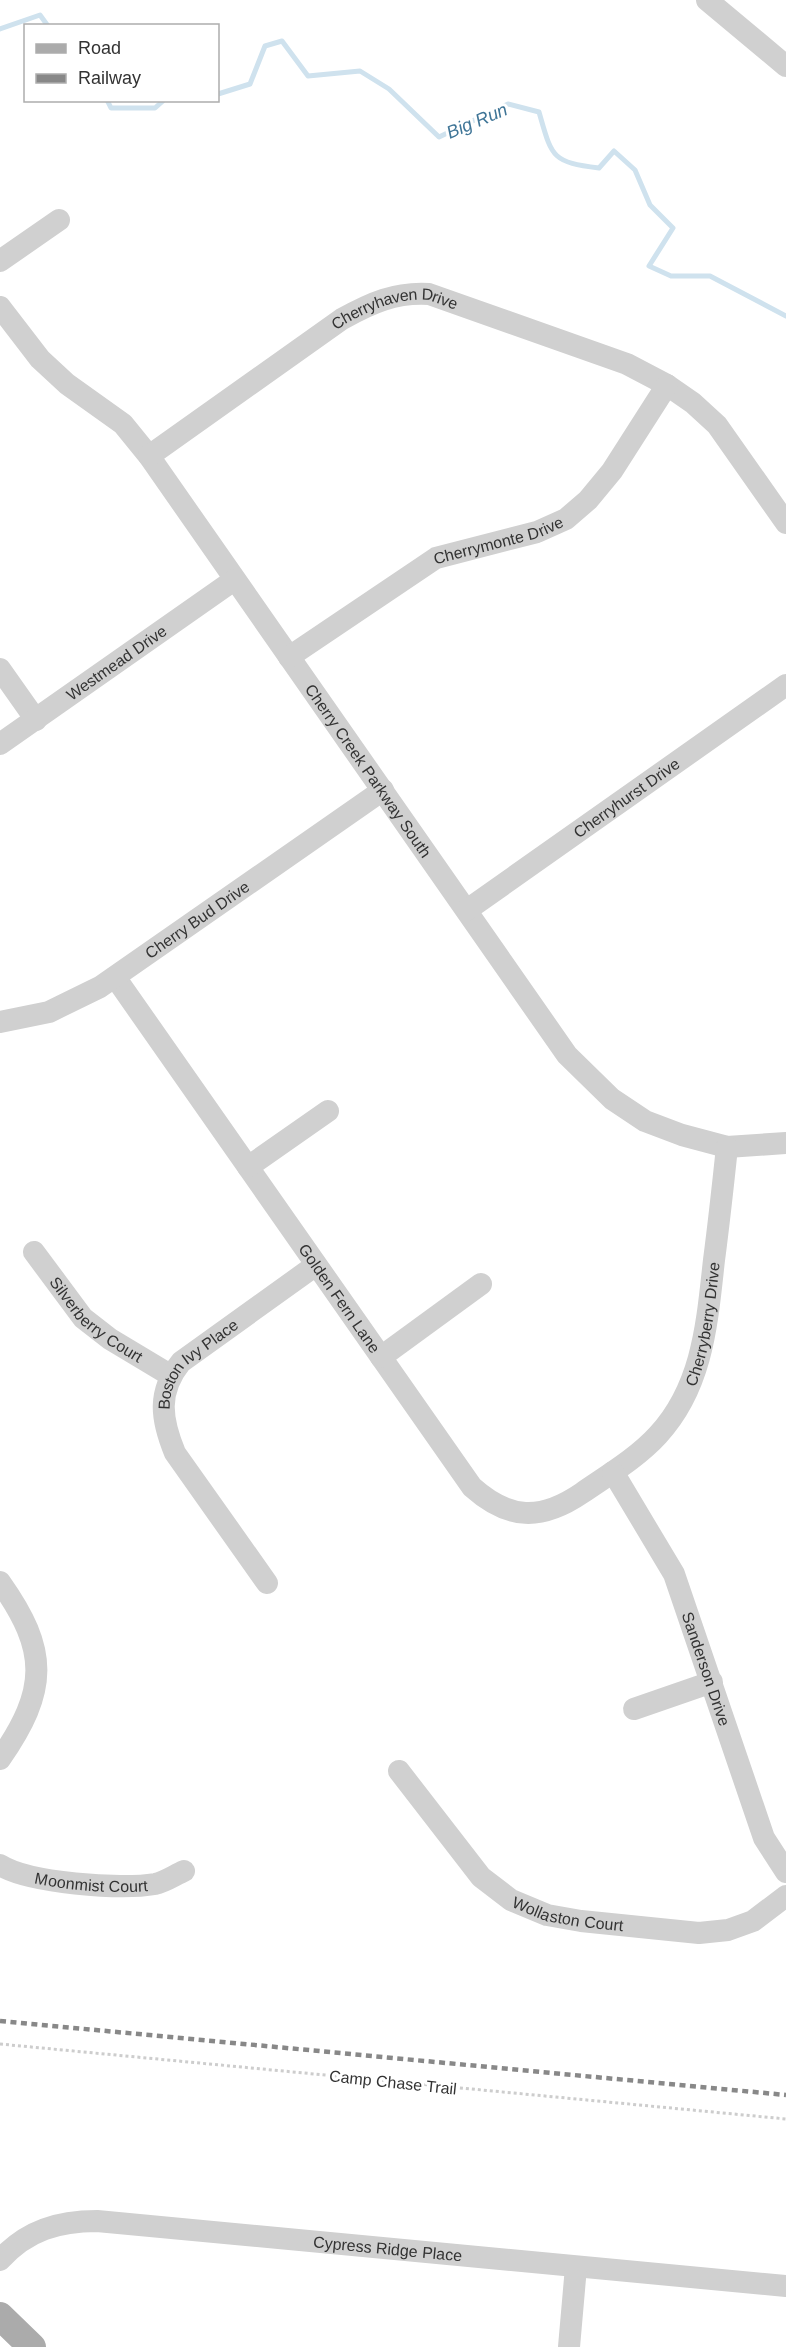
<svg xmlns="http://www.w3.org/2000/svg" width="786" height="2347" font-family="Arial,sans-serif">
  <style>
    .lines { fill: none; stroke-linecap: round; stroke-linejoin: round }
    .stream { stroke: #cfe2ee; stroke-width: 5 }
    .path { stroke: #cdcdcd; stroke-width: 3; stroke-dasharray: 3 3; stroke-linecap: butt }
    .minor { stroke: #d0d0d0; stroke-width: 22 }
    .major { stroke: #ababab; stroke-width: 28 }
    .rail { stroke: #888; stroke-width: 4.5; stroke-dasharray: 6 4.5; stroke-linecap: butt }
    .labels { text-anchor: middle; stroke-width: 6; stroke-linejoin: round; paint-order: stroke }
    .street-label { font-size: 16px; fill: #333; stroke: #fff }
    .water-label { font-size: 18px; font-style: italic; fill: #3f7597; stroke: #fff }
  </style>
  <rect width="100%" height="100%" fill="#fff"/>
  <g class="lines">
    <g class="stream">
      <path d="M 0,29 L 40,15 L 48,26"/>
      <path d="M 218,94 L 250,84 L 265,46 L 282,41 L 308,76 L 360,71 L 389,89 L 439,137 L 508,104 L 539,112 C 552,157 551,162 599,168 L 614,151 L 635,170 L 650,205 L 673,228 L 649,266 L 671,276 L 710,276 L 786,316"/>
      <path d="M 107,100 L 111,108 L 155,108 L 164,100"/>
    </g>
    <path class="path" d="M 0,2044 L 786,2119"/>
    <g class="minor">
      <path d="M 707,0 L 786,66"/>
      <path d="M 0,261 L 59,220"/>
      <path id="s1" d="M 0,307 L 40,359 L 67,384 L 123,424 L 149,456 L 567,1055 L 612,1099 L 645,1121 L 682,1135 L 727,1147 L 786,1143"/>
      <path id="s2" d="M 149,456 L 342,319 C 371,303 395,292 429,294 L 627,364 L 667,385 L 693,403 L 717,425 L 786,523"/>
      <path id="s3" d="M 289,657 L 436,558 L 537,532 L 566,519 L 588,500 L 612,471 L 667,385"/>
      <path d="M 0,669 L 36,720"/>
      <path id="s4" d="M 0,744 L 234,580"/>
      <path id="s5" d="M 467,910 L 786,685"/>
      <path id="s6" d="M 115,977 L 472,1487 C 509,1520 541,1521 582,1493 C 608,1475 637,1458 658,1435 C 703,1386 707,1323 714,1260 C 719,1222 723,1185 727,1147"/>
      <path id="s7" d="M 0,1022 L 49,1012 L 100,987 L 383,790"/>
      <path d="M 248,1167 L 328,1111"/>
      <path id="s8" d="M 34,1252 L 83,1318 L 110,1339 L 170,1375"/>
      <path d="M 381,1357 L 481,1284"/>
      <path id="s9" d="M 613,1472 L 674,1574 L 764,1838 L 786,1872"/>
      <path d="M 0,1582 C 49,1651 48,1690 0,1759"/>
      <path id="s10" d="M 267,1583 L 175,1453 C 161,1419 157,1392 181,1362 L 316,1265"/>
      <path d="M 634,1709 L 712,1682"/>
      <path id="s11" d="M 399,1771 L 481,1877 L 511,1900 L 547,1915 L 581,1921 L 699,1933 L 728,1930 L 753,1921 L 786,1896"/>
      <path id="s12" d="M 0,1865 C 28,1883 121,1890 155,1884 C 165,1882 175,1875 184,1871"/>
      <path id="s13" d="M 0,2260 C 27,2230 59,2221 97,2221 L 786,2286"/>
      <path d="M 569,2347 L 576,2267"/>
    </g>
    <path class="major" d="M 0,2316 L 32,2347"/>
    <path class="rail" d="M 0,2021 L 786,2095"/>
  </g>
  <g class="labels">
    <g class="street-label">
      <text dy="6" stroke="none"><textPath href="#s2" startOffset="292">Cherryhaven Drive</textPath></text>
      <text dy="6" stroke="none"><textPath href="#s3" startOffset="242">Cherrymonte Drive</textPath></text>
      <text dy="6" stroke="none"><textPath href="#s4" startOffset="142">Westmead Drive</textPath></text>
      <text dy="6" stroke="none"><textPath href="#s1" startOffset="596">Cherry Creek Parkway South</textPath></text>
      <text dy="6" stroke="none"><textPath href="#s5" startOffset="195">Cherryhurst Drive</textPath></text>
      <text dy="6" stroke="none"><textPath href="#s7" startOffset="225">Cherry Bud Drive</textPath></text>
      <text dy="6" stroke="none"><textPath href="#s6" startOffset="392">Golden Fern Lane</textPath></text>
      <text dy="6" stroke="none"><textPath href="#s8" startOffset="93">Silverberry Court</textPath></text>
      <text dy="6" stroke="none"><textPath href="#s6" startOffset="962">Cherryberry Drive</textPath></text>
      <text dy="6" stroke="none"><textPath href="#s10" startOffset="264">Boston Ivy Place</textPath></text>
      <text dy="6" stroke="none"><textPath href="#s9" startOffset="219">Sanderson Drive</textPath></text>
      <text dy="6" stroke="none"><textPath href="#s12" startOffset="94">Moonmist Court</textPath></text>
      <text dy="6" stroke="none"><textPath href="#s11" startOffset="231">Wollaston Court</textPath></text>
      <text transform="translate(393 2082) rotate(6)" y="6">Camp Chase Trail</text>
      <text dy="6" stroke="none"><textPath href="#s13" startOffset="400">Cypress Ridge Place</textPath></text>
    </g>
    <g class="water-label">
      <text transform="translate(477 121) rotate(-23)" y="6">Big Run</text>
    </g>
  </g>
  <rect x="24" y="24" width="195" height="78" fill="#ffffff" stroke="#adadad" stroke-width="1.5"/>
  <rect x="36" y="44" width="30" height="9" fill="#ababab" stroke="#adadad" stroke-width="1.5"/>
  <text x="78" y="54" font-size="18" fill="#333333">Road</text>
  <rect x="36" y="74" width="30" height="9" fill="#888888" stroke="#adadad" stroke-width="1.5"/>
  <text x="78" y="84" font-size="18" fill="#333333">Railway</text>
</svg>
